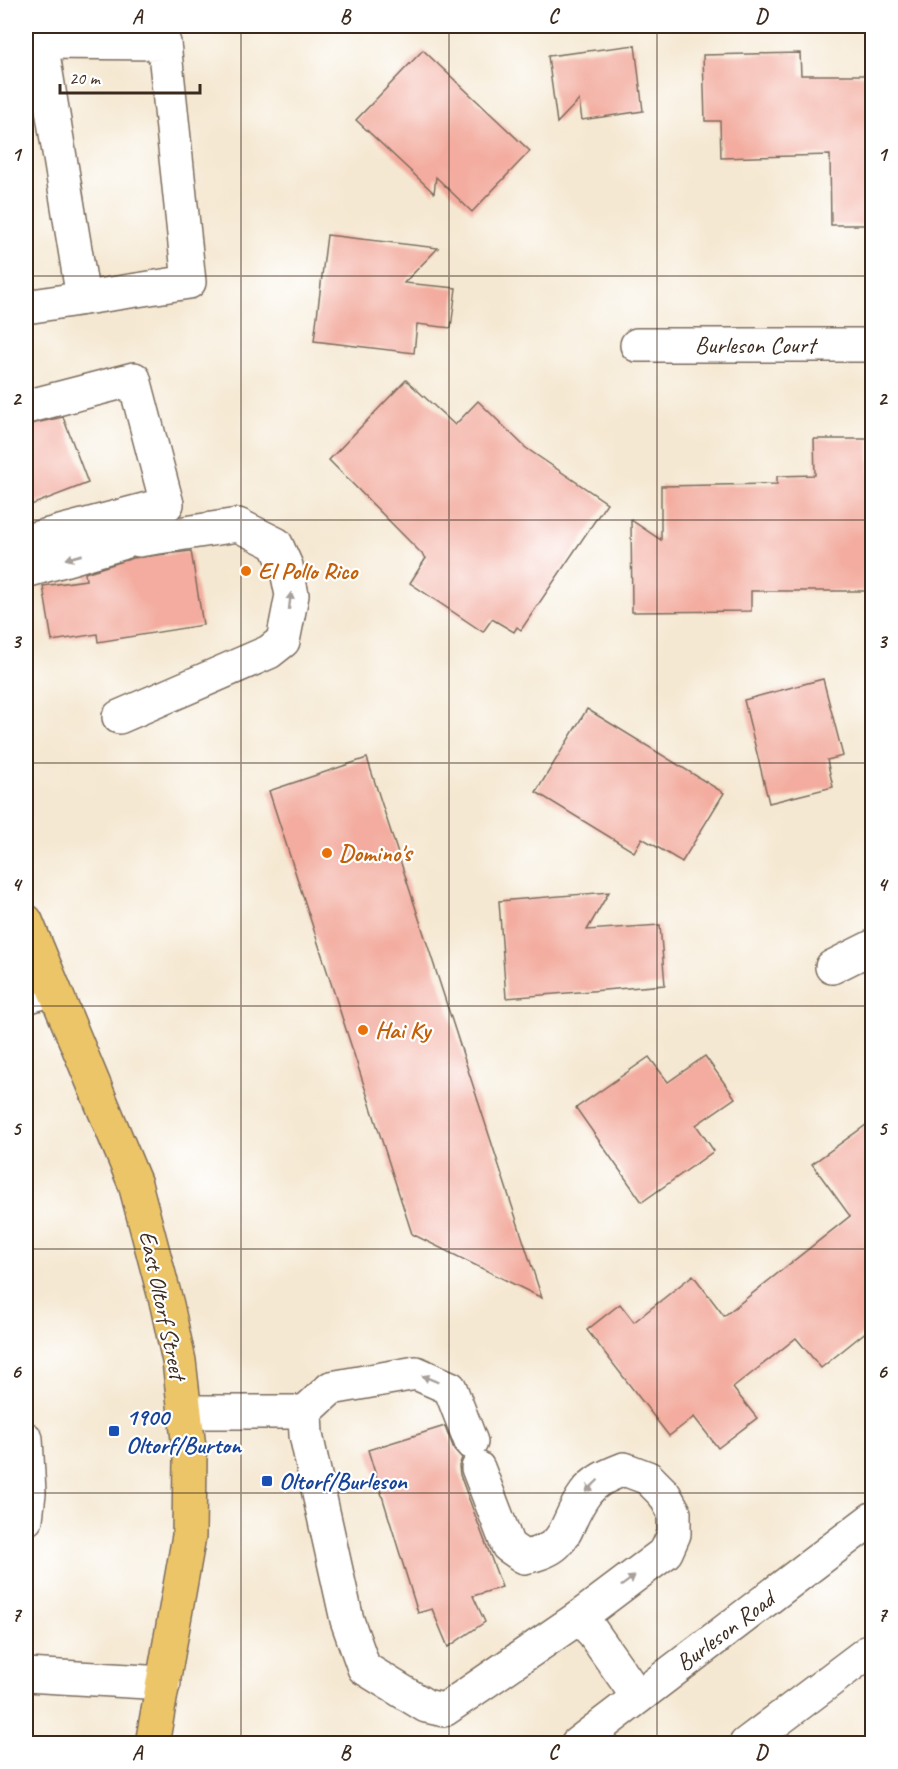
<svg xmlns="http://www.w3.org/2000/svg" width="898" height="1769" font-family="Caveat,sans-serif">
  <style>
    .building { fill: #f3ac9f }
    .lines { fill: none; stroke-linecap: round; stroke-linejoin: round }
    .minor-casing { stroke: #7c6c5d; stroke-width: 36 }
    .major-casing { stroke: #7c6c5d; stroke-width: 36 }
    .minor { stroke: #fff; stroke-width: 33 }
    .major { stroke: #edc569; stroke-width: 33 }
    .oneway { fill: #a79f9a }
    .grid { fill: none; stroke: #3b2a1e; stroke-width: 1.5; stroke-opacity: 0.55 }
    .food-dot { fill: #e8710a; stroke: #fff; stroke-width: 2 }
    .transit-dot { fill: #1a4fb4; stroke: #fff; stroke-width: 2 }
    .labels { text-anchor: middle; stroke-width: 4.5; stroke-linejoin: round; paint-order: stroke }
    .street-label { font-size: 24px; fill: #3b2a1e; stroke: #fff }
    .food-label { font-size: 24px; font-weight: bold; fill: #c56008; stroke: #fff; text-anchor: start }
    .transit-label { font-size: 24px; font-weight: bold; fill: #164399; stroke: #fff; text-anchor: start }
    .neatline { fill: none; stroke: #3b2a1e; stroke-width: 2 }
    .grid-label { font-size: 20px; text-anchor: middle; font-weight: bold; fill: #3b2a1e }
  </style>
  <rect width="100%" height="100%" fill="#fff"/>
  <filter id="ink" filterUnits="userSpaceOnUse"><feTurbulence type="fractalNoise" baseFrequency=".0167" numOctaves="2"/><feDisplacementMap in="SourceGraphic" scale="12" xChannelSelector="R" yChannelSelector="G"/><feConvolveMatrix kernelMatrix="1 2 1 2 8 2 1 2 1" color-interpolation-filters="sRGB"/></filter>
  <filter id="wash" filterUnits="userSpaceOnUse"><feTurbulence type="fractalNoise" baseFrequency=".008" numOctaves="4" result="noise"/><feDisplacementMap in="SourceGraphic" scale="24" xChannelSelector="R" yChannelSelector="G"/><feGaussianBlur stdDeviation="1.35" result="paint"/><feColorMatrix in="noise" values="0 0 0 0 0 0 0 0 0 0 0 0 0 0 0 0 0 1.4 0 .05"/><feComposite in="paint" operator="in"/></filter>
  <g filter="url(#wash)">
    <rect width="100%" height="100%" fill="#f5e8d2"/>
    <g id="blocks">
      <g class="building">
        <path d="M 635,45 L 643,111 L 582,120 L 579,100 L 557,123 L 548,56 Z"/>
        <path d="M 423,50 L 530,151 L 472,212 L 436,177 L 434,193 L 356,120 Z"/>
        <path d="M 800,53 L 801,75 L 873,75 L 873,225 L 831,225 L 830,155 L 721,158 L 720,121 L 705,121 L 703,55 Z"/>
        <path d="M 327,235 L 438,248 L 404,283 L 456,288 L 451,328 L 417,324 L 414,353 L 314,341 Z"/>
        <path d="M 406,380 L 455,425 L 478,401 L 526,448 L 607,503 L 521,630 L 517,627 L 514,632 L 492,619 L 483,632 L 410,583 L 426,558 L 329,460 Z"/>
        <path d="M 63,417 L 88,483 L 26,507 L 26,425 Z"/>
        <path d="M 814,439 L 869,439 L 871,591 L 751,591 L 751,611 L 632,612 L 631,520 L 661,540 L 661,486 L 777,484 L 777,476 L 815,475 Z"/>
        <path d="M 191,551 L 203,625 L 98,642 L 97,634 L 52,641 L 43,586 L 86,580 L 85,573 L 133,558 Z"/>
        <path d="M 823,679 L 843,756 L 827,760 L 833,787 L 769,803 L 744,700 Z"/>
        <path d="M 587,709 L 724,793 L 682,862 L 642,838 L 634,852 L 536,792 Z"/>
        <path d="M 367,758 L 514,1212 L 542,1298 L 412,1234 L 269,791 Z"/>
        <path d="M 609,892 L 587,930 L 660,925 L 665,985 L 506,998 L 499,901 Z"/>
        <path d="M 705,1056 L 735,1098 L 696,1125 L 714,1151 L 642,1202 L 576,1108 L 649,1057 L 668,1082 Z"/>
        <path d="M 873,1120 L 873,1326 L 821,1368 L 796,1338 L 733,1388 L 757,1418 L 718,1448 L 694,1417 L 669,1436 L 587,1330 L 620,1304 L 634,1322 L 693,1275 L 724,1316 L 850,1216 L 812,1164 Z"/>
        <path d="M 445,1426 L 454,1449 L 462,1458 L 459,1466 L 460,1475 L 502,1587 L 473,1596 L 485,1622 L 448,1647 L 432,1609 L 418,1613 L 368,1450 Z"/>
      </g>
    </g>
  </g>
  <g filter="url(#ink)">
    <use href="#blocks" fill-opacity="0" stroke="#7c6c5d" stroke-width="1.5"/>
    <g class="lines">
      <defs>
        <g id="minor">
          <path d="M 26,44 L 41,42 L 83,298"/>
          <path d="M 26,307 L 189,282 L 164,43 L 41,42"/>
          <path d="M 637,345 L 872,345"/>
          <path d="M 26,407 L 134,379 L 167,504 L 26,541"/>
          <path d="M 26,571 L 122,543"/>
          <path d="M 119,717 L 269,652 L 283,641 L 292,595 L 286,566 L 276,544 L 238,525 L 139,540"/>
          <path d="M 832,967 L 872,947"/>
          <path d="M 26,997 L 54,989"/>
          <path d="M 185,1412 L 305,1412 L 306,1435 L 347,1620 L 364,1668 L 426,1706 L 444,1710 L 581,1616 L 638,1697"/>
          <path d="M 305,1412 L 331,1388 L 416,1373 L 450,1388 L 471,1442"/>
          <path d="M 26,1439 L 29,1493 L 26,1519"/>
          <path d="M 478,1468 L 508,1546 L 524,1557 C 572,1548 561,1527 585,1494 C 595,1480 609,1475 624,1469 L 648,1478 L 664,1494 L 674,1512 L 674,1534 L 666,1552 L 581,1616"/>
          <path d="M 26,1675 L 164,1683"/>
          <path d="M 577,1744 L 872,1519"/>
          <path d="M 746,1744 L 872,1649"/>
        </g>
        <path id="major" d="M 26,921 L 135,1184 L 167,1305 L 179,1361 L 190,1457 L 189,1536 L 152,1744"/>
      </defs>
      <use href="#minor" class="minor-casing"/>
      <use href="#major" class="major-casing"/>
      <use href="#minor" class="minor"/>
      <use href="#major" class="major"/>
    </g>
    <defs><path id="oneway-solid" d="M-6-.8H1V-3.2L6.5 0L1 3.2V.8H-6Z" transform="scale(1.5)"/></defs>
    <g class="oneway">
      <use href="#oneway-solid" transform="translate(74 557) rotate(164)"/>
      <use href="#oneway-solid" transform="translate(290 601) rotate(-83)"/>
      <use href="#oneway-solid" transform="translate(430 1379) rotate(-158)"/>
      <use href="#oneway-solid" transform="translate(592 1486) rotate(136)"/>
      <use href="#oneway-solid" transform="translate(628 1581) rotate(-37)"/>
    </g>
  </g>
  <path class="grid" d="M 241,26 L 241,1744M 449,26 L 449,1744M 657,26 L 657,1744M 26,276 L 872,276M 26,520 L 872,520M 26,763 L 872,763M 26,1006 L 872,1006M 26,1249 L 872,1249M 26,1493 L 872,1493"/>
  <g class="food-dot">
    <circle cx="246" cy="571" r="6"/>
    <circle cx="327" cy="853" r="6"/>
    <circle cx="363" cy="1030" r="6"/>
  </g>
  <g class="transit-dot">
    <rect x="108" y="1425" width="12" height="12" rx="3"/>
    <rect x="261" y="1475" width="12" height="12" rx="3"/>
  </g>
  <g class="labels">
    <g class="street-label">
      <text x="755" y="353">Burleson Court</text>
      <text transform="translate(163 1305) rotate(78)" y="8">East Oltorf Street</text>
      <text transform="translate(725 1631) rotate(-37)" y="8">Burleson Road</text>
    </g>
    <g class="food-label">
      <text x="258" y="579">El Pollo Rico</text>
      <text x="339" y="861">Domino's</text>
      <text x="375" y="1038">Hai Ky</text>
    </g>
    <g class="transit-label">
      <text x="126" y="1425">1900<tspan x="126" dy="28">Oltorf/Burton</tspan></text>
      <text x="279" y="1489">Oltorf/Burleson</text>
    </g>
  </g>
  <rect width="898" height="1769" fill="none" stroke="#fff" stroke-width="66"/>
  <path d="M60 84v9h140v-9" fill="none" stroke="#3b2a1e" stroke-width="3"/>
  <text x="69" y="84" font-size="18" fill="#3b2a1e" stroke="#ffffff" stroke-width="4.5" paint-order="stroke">20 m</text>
  <rect x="33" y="33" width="832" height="1703" class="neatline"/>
  <g class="grid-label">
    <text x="137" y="23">A</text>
    <text x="345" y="23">B</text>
    <text x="553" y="23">C</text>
    <text x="761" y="23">D</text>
    <text x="16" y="161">1</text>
    <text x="882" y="161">1</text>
    <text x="16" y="405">2</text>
    <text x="882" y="405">2</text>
    <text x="16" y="648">3</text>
    <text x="882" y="648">3</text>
    <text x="16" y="891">4</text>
    <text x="882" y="891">4</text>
    <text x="16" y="1135">5</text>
    <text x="882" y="1135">5</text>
    <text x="16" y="1378">6</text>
    <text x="882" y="1378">6</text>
    <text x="16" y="1621">7</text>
    <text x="882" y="1621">7</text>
    <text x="137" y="1759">A</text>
    <text x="345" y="1759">B</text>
    <text x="553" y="1759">C</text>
    <text x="761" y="1759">D</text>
  </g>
</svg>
